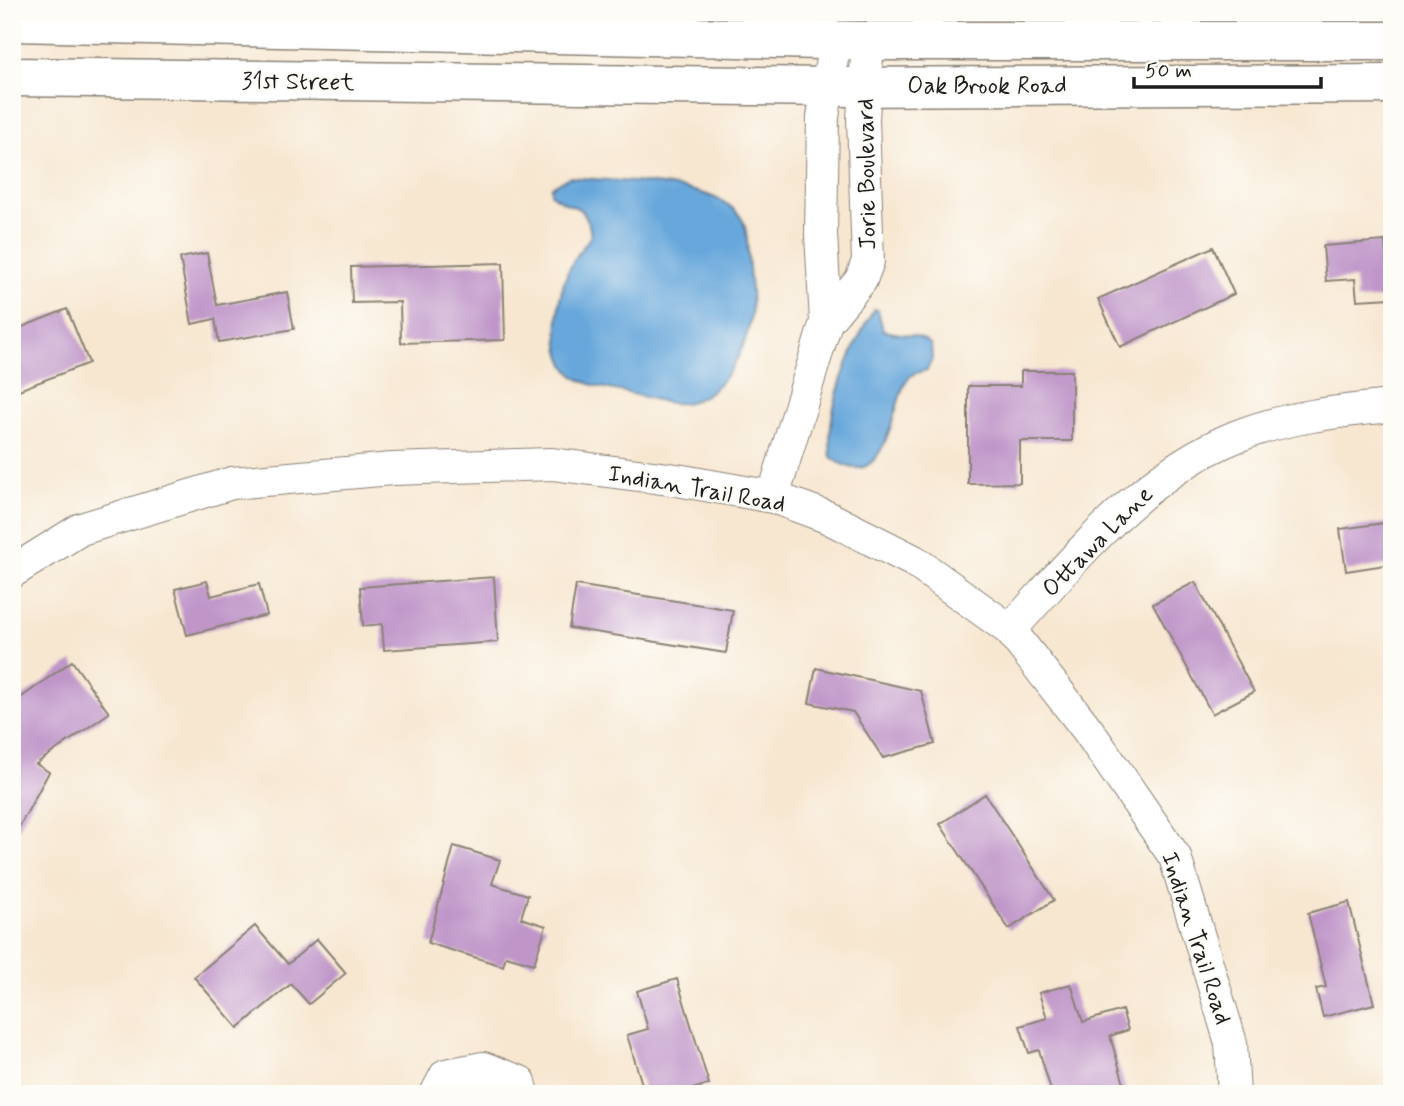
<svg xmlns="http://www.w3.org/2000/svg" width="1404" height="1106" font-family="Mynerve,sans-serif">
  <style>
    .water { fill: #68a7db; stroke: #42627c; stroke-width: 2 }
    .building { fill: #c096c9 }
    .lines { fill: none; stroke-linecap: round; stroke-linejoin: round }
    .minor-casing { stroke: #8a8276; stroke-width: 34 }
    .major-casing { stroke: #8a8276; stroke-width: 41 }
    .minor { stroke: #fff; stroke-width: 32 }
    .major { stroke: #fff; stroke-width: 38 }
    .labels { text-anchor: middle; stroke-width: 5; stroke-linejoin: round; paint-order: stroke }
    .street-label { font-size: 24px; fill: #1c1c1c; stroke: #fdfcf7 }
  </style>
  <rect width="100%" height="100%" fill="#fdfcf7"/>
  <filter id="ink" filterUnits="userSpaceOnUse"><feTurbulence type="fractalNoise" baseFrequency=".0143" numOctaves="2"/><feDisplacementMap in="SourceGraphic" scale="14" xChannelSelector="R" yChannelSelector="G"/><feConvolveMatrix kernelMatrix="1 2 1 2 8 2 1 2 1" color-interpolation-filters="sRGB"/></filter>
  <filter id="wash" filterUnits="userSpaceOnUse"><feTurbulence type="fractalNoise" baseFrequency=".00686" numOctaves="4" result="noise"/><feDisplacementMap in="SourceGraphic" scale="28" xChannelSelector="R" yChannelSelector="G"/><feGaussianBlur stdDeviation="1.57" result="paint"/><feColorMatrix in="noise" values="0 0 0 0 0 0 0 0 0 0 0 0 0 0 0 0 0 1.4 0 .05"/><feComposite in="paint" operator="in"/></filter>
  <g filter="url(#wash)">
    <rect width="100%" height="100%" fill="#f7e7d1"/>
    <g class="water">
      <path d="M 569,177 C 612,182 723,179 743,221 C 749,234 747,254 749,268 C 750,283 753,301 751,316 C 746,350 723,397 684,403 C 667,405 648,397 632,394 C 614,389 586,387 572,374 C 550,352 557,297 568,272 C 573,259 583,247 591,236 C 586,198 573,213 551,194 L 551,187 Z"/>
      <path d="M 874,309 L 878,310 L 883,330 C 900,337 917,331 931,345 L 932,359 L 927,370 C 918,372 909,374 905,383 C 891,412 884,499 831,457 C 825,409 850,350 874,309 Z"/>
    </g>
    <g id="blocks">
      <g class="building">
        <path d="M 1385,241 L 1387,266 L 1392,265 L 1392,298 L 1357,300 L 1355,279 L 1326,281 L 1323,246 Z"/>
        <path d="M 1213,247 L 1234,294 L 1120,347 L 1098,299 Z"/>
        <path d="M 207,253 L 217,305 L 287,292 L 294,329 L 219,342 L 215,319 L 192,324 L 180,258 Z"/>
        <path d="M 503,263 L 505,340 L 401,343 L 400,302 L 352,303 L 351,267 Z"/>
        <path d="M 67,309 L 89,363 L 19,390 L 12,373 L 12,331 Z"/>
        <path d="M 1021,371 L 1072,371 L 1072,441 L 1020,441 L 1020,483 L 968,484 L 968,386 L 1021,386 Z"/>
        <path d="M 1392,522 L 1392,564 L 1346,571 L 1340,529 Z"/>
        <path d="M 494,577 L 498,642 L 384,650 L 382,624 L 363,626 L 360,587 Z"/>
        <path d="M 207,581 L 211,596 L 259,584 L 267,615 L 187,635 L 175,589 Z"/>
        <path d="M 1195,582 L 1254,692 L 1212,714 L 1153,604 Z"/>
        <path d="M 576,585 L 733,610 L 726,653 L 569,628 Z"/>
        <path d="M 72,661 L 109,713 L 36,764 L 49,772 L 12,840 L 12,704 Z"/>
        <path d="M 816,668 L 921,691 L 935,744 L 883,758 L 853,712 L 809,703 Z"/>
        <path d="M 985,794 L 1054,900 L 1009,929 L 940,824 Z"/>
        <path d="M 454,846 L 500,860 L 492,884 L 528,895 L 521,918 L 546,926 L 534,964 L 506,956 L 503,966 L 428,943 Z"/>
        <path d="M 1349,902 L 1374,1004 L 1323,1017 L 1316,989 L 1326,987 L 1308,913 Z"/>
        <path d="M 255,926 L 288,964 L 317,939 L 346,973 L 309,1004 L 291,984 L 238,1028 L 194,977 Z"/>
        <path d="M 677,979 L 709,1084 L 676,1094 L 645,1094 L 627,1035 L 648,1029 L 637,991 Z"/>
        <path d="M 1071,984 L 1083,1022 L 1122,1010 L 1128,1030 L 1110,1036 L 1127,1094 L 1052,1094 L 1039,1050 L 1029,1053 L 1020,1026 L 1047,1018 L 1039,993 Z"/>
      </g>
    </g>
  </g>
  <g filter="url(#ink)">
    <use href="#blocks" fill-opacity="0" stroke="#8a8276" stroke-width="2"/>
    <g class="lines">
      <defs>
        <g id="minor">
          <path d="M 826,322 L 861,280 L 868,261 L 863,119 L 868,41"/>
          <path d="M 773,497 L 826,322 L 821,234 L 823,117 L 835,40"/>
          <path d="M 12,572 L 81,529 L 232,483 L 392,469 L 552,464 L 677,480 L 773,497 L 827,517 L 914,561 L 1010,630 L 1087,729 L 1175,857 L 1231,1043 L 1234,1094"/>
          <path d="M 1010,630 C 1077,557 1141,475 1235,437 C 1285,417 1339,411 1392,406"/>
          <path d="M 436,1094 L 446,1075 L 483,1068 L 520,1082 L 523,1094"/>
        </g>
        <g id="major">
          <path d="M 12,22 L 868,41 L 1392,41"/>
          <path d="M 12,77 L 829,87 L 1392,84"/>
        </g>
      </defs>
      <use href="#minor" class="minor-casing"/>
      <use href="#major" class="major-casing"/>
      <use href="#minor" class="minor"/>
      <use href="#major" class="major"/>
    </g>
  </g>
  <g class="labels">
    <g class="street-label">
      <text transform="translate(298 81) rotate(1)" y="8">31st Street</text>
      <text x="987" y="93">Oak Brook Road</text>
      <text transform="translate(866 174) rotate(-91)" y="8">Jorie Boulevard</text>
      <text transform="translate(697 488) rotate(10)" y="8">Indian Trail Road</text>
      <text transform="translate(1097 541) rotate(-45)" y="8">Ottawa Lane</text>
      <text transform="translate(1197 938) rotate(72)" y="8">Indian Trail Road</text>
    </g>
  </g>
  <rect width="1404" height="1106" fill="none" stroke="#fdfcf7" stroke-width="42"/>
  <path d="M1134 77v10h187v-10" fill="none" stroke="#1c1c1c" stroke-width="3.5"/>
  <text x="1145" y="77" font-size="21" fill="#1c1c1c" stroke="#fdfcf7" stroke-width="5" paint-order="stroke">50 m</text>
</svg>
